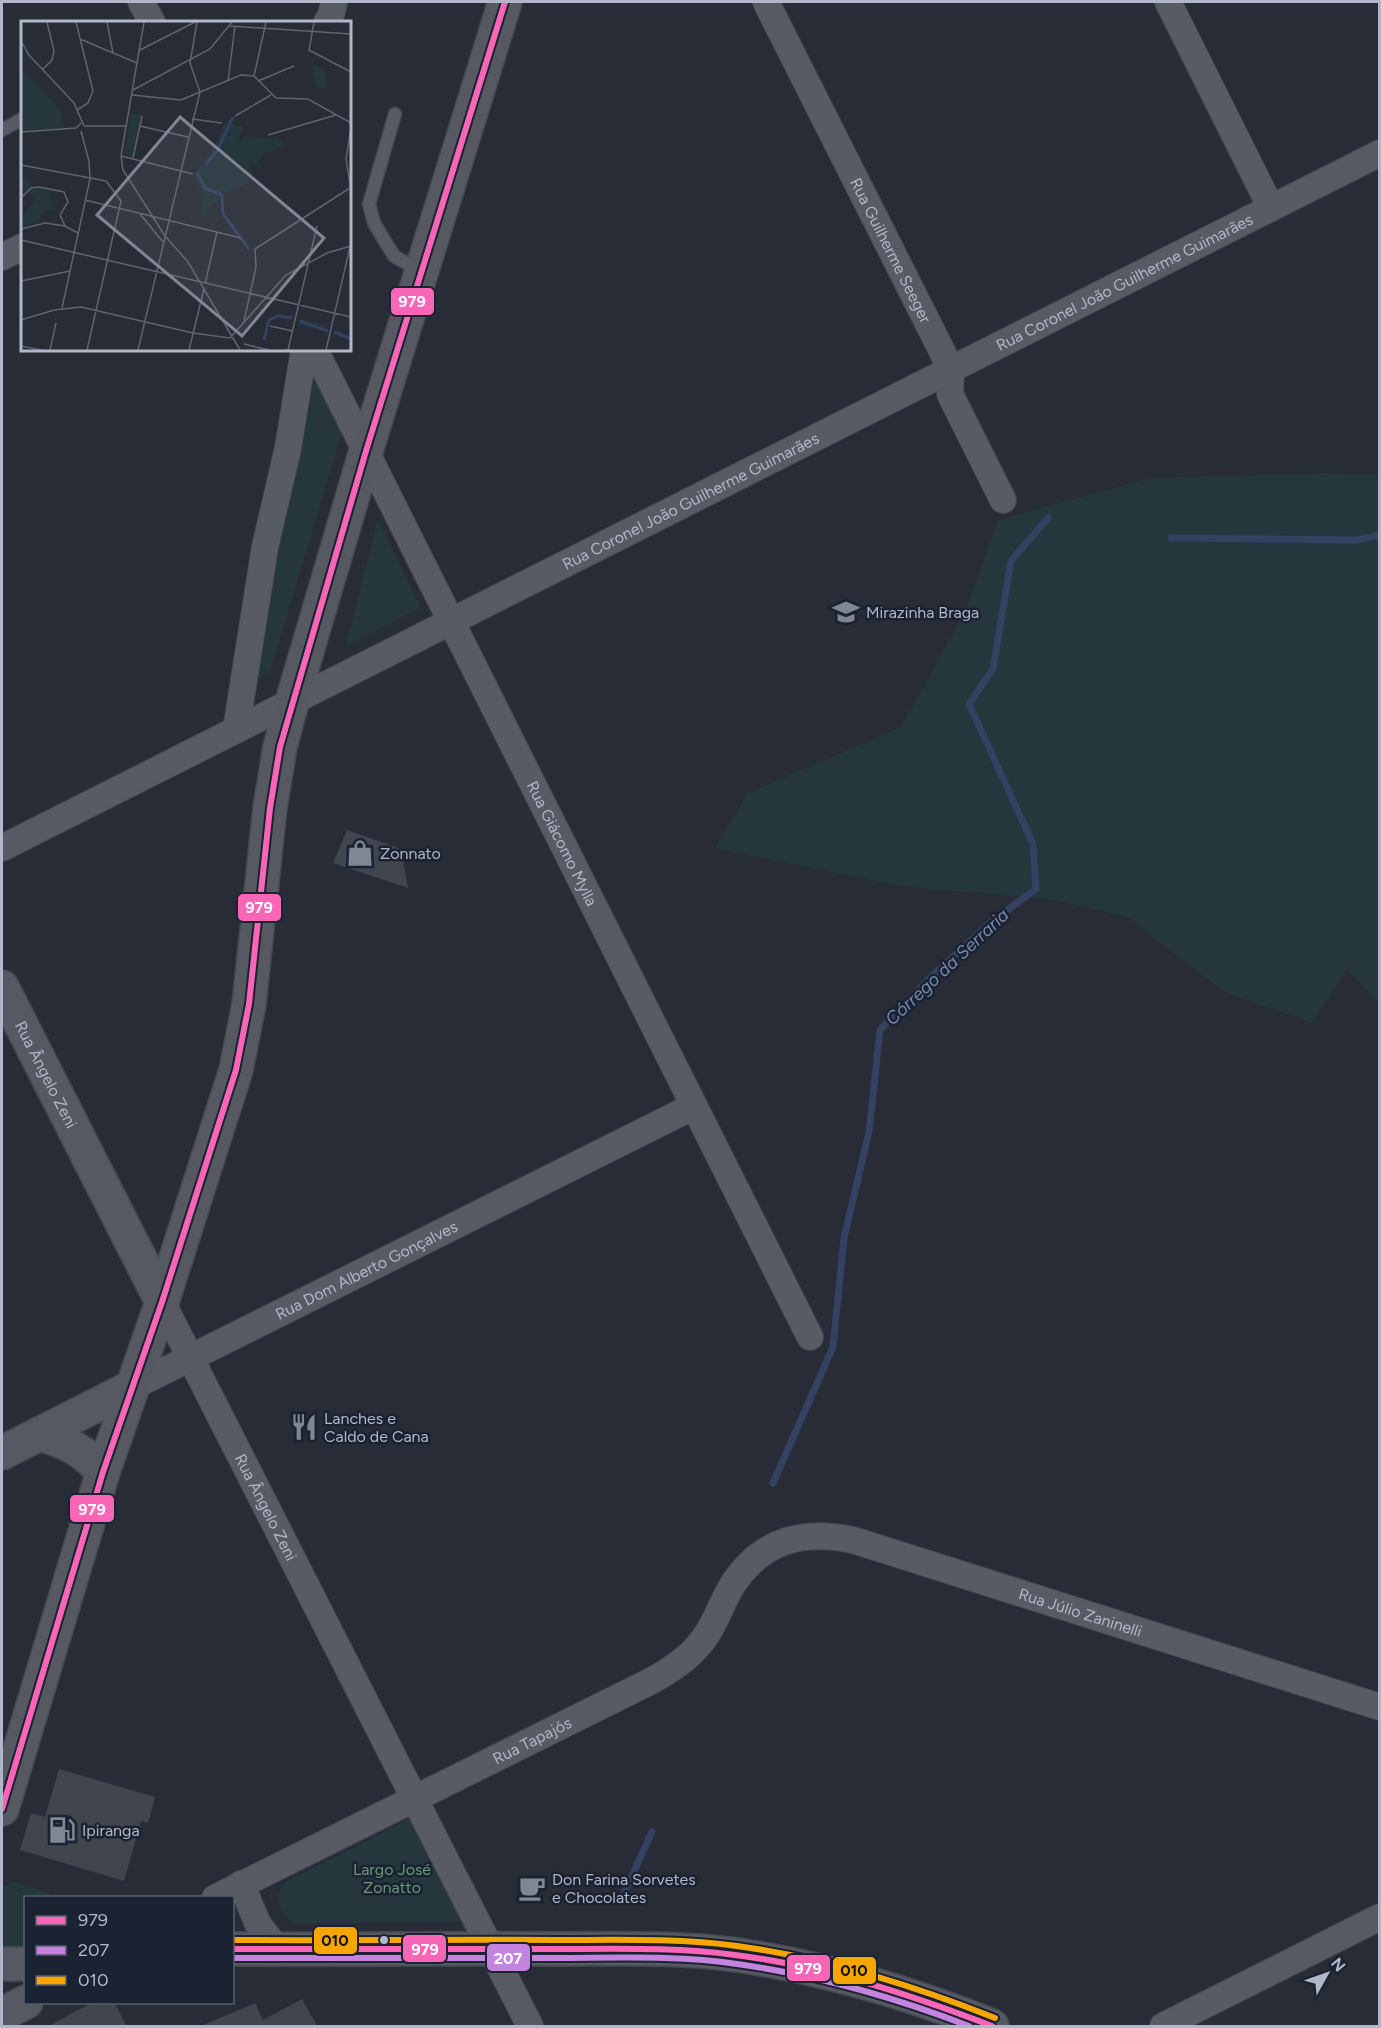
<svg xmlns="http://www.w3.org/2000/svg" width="1381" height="2028" font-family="Figtree,sans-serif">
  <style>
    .green { fill: #25363c }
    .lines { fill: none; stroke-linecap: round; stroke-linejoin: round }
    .stream { stroke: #344160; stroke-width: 7 }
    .building { fill: #41454d }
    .lane-casing { stroke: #44474f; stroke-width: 15 }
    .street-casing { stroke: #44474f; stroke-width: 28 }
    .secondary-casing { stroke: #44474f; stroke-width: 36 }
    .lane { stroke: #585b64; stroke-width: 12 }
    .street { stroke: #585b64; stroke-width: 26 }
    .secondary { stroke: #575962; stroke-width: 33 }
    .bus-1-casing { stroke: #1b2231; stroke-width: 10 }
    .bus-2-casing { stroke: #1b2231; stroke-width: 10 }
    .bus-3-casing { stroke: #1b2231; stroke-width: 10 }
    .bus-1 { stroke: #fa66b7; stroke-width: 6 }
    .bus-2 { stroke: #c483df; stroke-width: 6 }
    .bus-3 { stroke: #f7a600; stroke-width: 6 }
    .bus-dot { fill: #b1b7c8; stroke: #1b2231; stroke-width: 2 }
    .labels { text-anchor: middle; stroke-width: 5; stroke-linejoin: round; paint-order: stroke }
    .street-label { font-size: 16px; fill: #b1b7c8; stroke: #1b2231 }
    .poi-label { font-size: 16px; fill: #b1b7c8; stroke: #1b2231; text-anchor: start }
    .park-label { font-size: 16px; fill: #689a79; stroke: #1b2231 }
    .water-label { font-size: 18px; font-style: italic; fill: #7889b1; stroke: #1b2231 }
    .inset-river { fill: none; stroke: #344160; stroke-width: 3 }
    .inset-road { fill: none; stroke: #5f6470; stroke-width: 1.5 }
    .view { fill: #818695; fill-opacity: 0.15; stroke: #818695; stroke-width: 3 }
    .inset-edge { fill: none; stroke: #b1b7c8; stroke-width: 3 }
    .line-badge { stroke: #1b2231; stroke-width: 2 }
    .badge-label { font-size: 16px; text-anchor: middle; font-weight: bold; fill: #fff }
    .pale-badge-label { font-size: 16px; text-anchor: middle; font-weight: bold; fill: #111 }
  </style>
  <rect width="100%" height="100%" fill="#282c36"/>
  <g class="green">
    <path d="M 311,369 L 342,432 L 271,670 L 251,684 Z"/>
    <path d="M 1323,473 L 1379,474 L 1379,1004 L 1347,969 L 1312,1023 L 1226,993 L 1127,917 L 1056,900 L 902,886 L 715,848 L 748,793 L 901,727 L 966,610 L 998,520 L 1150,478 Z"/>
    <path d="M 378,519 L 421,608 L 346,646 Z"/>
    <path d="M 411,1818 L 464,1921 L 296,1924 C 279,1913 270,1897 287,1881 Z"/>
    <path d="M 15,1882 L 50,1893 L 53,1897 L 26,1898 L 25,1953 L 2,1953 L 2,1887 Z"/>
  </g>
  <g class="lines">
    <g class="stream">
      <path d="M 1171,538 L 1357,540 L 1380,535"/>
      <path d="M 773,1483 L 833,1347 L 844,1238 L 869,1132 L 880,1030 L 931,977 L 990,923 L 1036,889 L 1033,844 L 969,704 L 993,669 L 1011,561 L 1048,518"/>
      <path d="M 624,1893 L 652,1832"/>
    </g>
  </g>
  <g class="building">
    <path d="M 347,830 L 401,849 L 408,888 L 333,863 Z"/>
    <path d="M 59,1769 L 155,1797 L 148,1823 L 141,1821 L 124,1881 L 20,1850 L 31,1813 L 45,1817 Z"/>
    <path d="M 302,1999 L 317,2026 L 201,2026 L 255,2003 L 263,2020 Z"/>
    <path d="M 93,2002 L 114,2002 L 127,2026 L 49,2026 Z"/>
  </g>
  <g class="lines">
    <defs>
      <g id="lane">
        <path d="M 395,114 L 369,204 L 374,223 L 394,256 L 420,271"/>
        <path d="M 2,130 L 22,119"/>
      </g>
      <g id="street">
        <path d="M 141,2 L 152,22"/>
        <path id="s1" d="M 766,2 L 951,369 L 950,394 L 1003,500"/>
        <path d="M 1168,2 L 1271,208"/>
        <path d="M 327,22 L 331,15 L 334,2"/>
        <path d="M 2,257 L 22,247"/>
        <path id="s2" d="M 315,350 L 810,1337"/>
        <path d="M 236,730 L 265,547 L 288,448 L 304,350"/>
        <path id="s3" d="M 2,848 L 1380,153"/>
        <path id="s4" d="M 162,1302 L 530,2026"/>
        <path id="s5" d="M 132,1387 L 694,1106"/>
        <path d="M 241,1884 L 258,1924 L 278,1950"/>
        <path id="s6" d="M 215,1898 L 653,1680 C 669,1671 685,1661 697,1647 C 714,1629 720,1605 733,1584 C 763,1539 803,1530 853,1540 L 1380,1707"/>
        <path d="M 1163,2026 L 1380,1917"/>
      </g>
      <g id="secondary">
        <path id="s7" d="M 2,987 L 162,1302"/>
        <path d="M 39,1434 C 67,1442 83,1450 103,1472"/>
        <path d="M 2,1453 L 132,1387"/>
        <path d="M 2,1809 L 103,1472 L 162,1302 L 236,1070 L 249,1004 L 270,808 L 280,747 L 292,702 L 366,451 L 505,2"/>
        <path d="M 232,1949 C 341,1950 450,1948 559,1949 C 626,1949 695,1946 762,1959 C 841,1973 918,1996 992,2026"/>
        <path d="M 2,1964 L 26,1964"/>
        <path d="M 2,2014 L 26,2002"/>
      </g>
    </defs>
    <use href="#lane" class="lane-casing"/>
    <use href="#street" class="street-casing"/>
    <use href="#secondary" class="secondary-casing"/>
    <use href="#lane" class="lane"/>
    <use href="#street" class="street"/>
    <use href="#secondary" class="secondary"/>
    <defs>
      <g id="bus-1">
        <path d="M 2,1809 L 103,1472 L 162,1302 L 236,1070 L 249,1004 L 270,808 L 280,747 L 366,451 L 505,2"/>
        <path d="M 232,1949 C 340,1950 447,1948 554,1949 C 615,1949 675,1947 735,1955 C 823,1966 909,1994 992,2026"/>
      </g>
      <path id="bus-2" d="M 232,1958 C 340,1959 448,1957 555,1958 C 616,1958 677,1955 737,1964 C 816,1975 894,1997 969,2026"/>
      <path id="bus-3" d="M 232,1940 C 340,1941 448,1939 556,1940 C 616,1940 677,1938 737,1946 C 826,1958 912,1985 995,2018"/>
    </defs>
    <use href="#bus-1" class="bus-1-casing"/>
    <use href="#bus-2" class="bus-2-casing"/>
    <use href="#bus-3" class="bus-3-casing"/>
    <use href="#bus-1" class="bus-1"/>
    <use href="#bus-2" class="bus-2"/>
    <use href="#bus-3" class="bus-3"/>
  </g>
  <defs>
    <symbol id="school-bare" viewBox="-9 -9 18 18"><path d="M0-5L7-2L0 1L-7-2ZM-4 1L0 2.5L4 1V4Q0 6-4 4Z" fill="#818695" stroke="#1b2231" stroke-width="2.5" paint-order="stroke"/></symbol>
    <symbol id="shop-bare" viewBox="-9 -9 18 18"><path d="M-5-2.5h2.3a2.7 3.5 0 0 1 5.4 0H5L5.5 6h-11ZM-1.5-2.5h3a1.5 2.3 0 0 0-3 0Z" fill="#818695" stroke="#1b2231" stroke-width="2.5" paint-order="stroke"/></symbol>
    <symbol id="restaurant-bare" viewBox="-9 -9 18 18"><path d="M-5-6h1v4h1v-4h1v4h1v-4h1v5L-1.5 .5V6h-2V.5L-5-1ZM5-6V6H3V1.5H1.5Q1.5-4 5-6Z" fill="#818695" stroke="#1b2231" stroke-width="2.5" paint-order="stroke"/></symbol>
    <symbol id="fuel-bare" viewBox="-9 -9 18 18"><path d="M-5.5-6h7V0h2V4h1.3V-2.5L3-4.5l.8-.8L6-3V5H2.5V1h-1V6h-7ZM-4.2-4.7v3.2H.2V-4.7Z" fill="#818695" stroke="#1b2231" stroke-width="2.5" paint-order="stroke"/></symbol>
    <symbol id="cafe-bare" viewBox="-9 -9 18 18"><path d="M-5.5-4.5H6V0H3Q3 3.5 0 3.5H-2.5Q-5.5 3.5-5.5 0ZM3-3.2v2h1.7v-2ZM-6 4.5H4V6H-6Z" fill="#818695" stroke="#1b2231" stroke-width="2.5" paint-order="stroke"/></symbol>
  </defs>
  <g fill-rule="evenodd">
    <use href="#school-bare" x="827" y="593" width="38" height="38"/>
    <use href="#shop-bare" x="341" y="834" width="38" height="38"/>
    <use href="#restaurant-bare" x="285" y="1408" width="38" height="38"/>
    <use href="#fuel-bare" x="43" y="1811" width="38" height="38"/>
    <use href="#cafe-bare" x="513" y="1869" width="38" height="38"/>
  </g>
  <circle class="bus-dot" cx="384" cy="1940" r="5"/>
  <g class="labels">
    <g class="street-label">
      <text dy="6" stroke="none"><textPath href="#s1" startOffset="278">Rua Guilherme Seeger</textPath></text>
      <text dy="6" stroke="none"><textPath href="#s3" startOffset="1257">Rua Coronel João Guilherme Guimarães</textPath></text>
      <text dy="6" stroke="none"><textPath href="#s3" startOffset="771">Rua Coronel João Guilherme Guimarães</textPath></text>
      <text dy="6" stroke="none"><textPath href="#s2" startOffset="552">Rua Giácomo Mylla</textPath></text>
      <text dy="6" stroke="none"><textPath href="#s7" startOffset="98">Rua Ângelo Zeni</textPath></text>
      <text dy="6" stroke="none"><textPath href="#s5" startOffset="262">Rua Dom Alberto Gonçalves</textPath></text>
      <text dy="6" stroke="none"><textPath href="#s4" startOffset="230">Rua Ângelo Zeni</textPath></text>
      <text dy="6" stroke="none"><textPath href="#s6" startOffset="993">Rua Júlio Zaninelli</textPath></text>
      <text dy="6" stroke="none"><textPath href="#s6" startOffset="354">Rua Tapajós</textPath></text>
    </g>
    <g class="poi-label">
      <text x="866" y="618">Mirazinha Braga</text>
      <text x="380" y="859">Zonnato</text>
      <text x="324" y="1424">Lanches e<tspan x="324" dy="18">Caldo de Cana</tspan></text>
      <text x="82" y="1836">Ipiranga</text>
      <text x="552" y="1885">Don Farina Sorvetes<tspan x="552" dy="18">e Chocolates</tspan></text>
    </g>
    <g class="park-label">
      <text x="392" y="1875">Largo José<tspan x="392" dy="18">Zonatto</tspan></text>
    </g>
    <g class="water-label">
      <text transform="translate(947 967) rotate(-43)" y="6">Córrego da Serraria</text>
    </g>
  </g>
  <g transform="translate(21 21)">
    <rect width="330" height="330" fill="#282c36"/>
    <path d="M 290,43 L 304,48 L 306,67 L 296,67 ZM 0,47 L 39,88 L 43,107 L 1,110 ZM 110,94 L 120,94 L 111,135 L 103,134 ZM 210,97 L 214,105 L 222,104 L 218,121 L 224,115 L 256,118 L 265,125 L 244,132 L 237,140 L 242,151 L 228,138 L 232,156 L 226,156 L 227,162 L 209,169 L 179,194 L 182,174 L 173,154 L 197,119 L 203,102 ZM 4,154 L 12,167 L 33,170 L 28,173 L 36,189 L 22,190 L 18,201 L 0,206 L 0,197 L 15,178 L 0,167 ZM 278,298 L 303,303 L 307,311 L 276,304 Z" fill="#25363c"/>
    <path class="inset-river" d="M 185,143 L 196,130 L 212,96M 176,151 L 184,167 L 201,174 L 202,193 L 228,228M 279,300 L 307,310M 313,311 L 330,318M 243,319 L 248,299 L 257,295 L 271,297"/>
    <path class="inset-road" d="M 55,1 L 72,70 L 67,82 L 56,89M 86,1 L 92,32M 123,1 L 100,135 L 102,149 L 144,215 L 167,241 L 219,329M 293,1 L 288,29 L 330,51M 209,5 L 330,13M 59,18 L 116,42M 0,20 L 8,34 L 53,82 L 63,105M 119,29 L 174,1M 22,48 L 31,39 L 33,30 L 26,1M 233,55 L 255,77 L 287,78 L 330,102M 233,55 L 245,1M 207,60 L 214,5M 237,60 L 273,45M 112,69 L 189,28 L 211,1M 111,74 L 160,79 L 220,54 L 233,55M 214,95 L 250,74M 171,98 L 201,102M 63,105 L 105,105M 119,105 L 167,116M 330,107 L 325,138 L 330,169M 0,111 L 55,107 L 60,102M 247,114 L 315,94M 100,135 L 172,153M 112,137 L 121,95M 0,144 L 85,160 L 100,180 L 66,329M 0,177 L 10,167 L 18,166 L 43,171 L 47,181 L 39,194 L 44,205M 64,179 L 220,217M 119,193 L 142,221M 0,208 L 24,202 L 44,205 L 57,212M 0,219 L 330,296M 0,260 L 49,250M 184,263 L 196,211M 41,287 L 69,158 L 68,140 L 60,110M 0,299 L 33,289 L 60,286 L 172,312M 223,300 L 235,246 L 234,228 L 329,167M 249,305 L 272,310M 172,312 L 209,317 L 265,254 L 306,232 L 330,225M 223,323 L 248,329M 0,325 L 20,329M 29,329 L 35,302M 117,329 L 179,71 L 169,42 L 176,1M 168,329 L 183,268M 267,329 L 296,205M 305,329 L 329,226"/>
    <path class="view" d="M 159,96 L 303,217 L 221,315 L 76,194 Z"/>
    <rect width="330" height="330" class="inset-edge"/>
  </g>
  <g class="line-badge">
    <rect x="390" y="287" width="45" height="29" rx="6" fill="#fa66b7"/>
    <rect x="237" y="893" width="45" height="29" rx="6" fill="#fa66b7"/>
    <rect x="69" y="1494" width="46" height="29" rx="6" fill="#fa66b7"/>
    <rect x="313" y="1926" width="45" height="29" rx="6" fill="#f7a600"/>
    <rect x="402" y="1934" width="45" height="29" rx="6" fill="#fa66b7"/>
    <rect x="486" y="1943" width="45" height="29" rx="6" fill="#c483df"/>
    <rect x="786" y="1954" width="45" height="28" rx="6" fill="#fa66b7"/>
    <rect x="832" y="1956" width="45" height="29" rx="6" fill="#f7a600"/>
  </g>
  <g class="badge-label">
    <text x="412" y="307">979</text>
    <text x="259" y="913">979</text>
    <text x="92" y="1515">979</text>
    <text x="425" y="1955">979</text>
    <text x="508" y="1964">207</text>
    <text x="808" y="1974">979</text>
  </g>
  <g class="pale-badge-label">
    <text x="335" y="1946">010</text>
    <text x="854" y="1976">010</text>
  </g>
  <rect width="1381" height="2028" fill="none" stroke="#b1b7c8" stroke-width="6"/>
  <rect x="24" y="1896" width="210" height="108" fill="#1b2231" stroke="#575e6d" stroke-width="1.5"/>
  <rect x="36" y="1916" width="30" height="9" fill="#fa66b7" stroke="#575e6d" stroke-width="1.5"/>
  <text x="78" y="1926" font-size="18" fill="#b1b7c8">979</text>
  <rect x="36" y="1946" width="30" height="9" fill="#c483df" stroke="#575e6d" stroke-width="1.5"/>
  <text x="78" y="1956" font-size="18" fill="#b1b7c8">207</text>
  <rect x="36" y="1976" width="30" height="9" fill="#f7a600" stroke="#575e6d" stroke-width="1.5"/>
  <text x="78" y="1986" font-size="18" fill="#b1b7c8">010</text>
  <g transform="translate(1327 1974) rotate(50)" stroke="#1b2231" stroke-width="4.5" paint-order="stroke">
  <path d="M0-4.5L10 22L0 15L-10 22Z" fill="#b1b7c8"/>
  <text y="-9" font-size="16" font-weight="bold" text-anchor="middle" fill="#b1b7c8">N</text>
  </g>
</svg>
